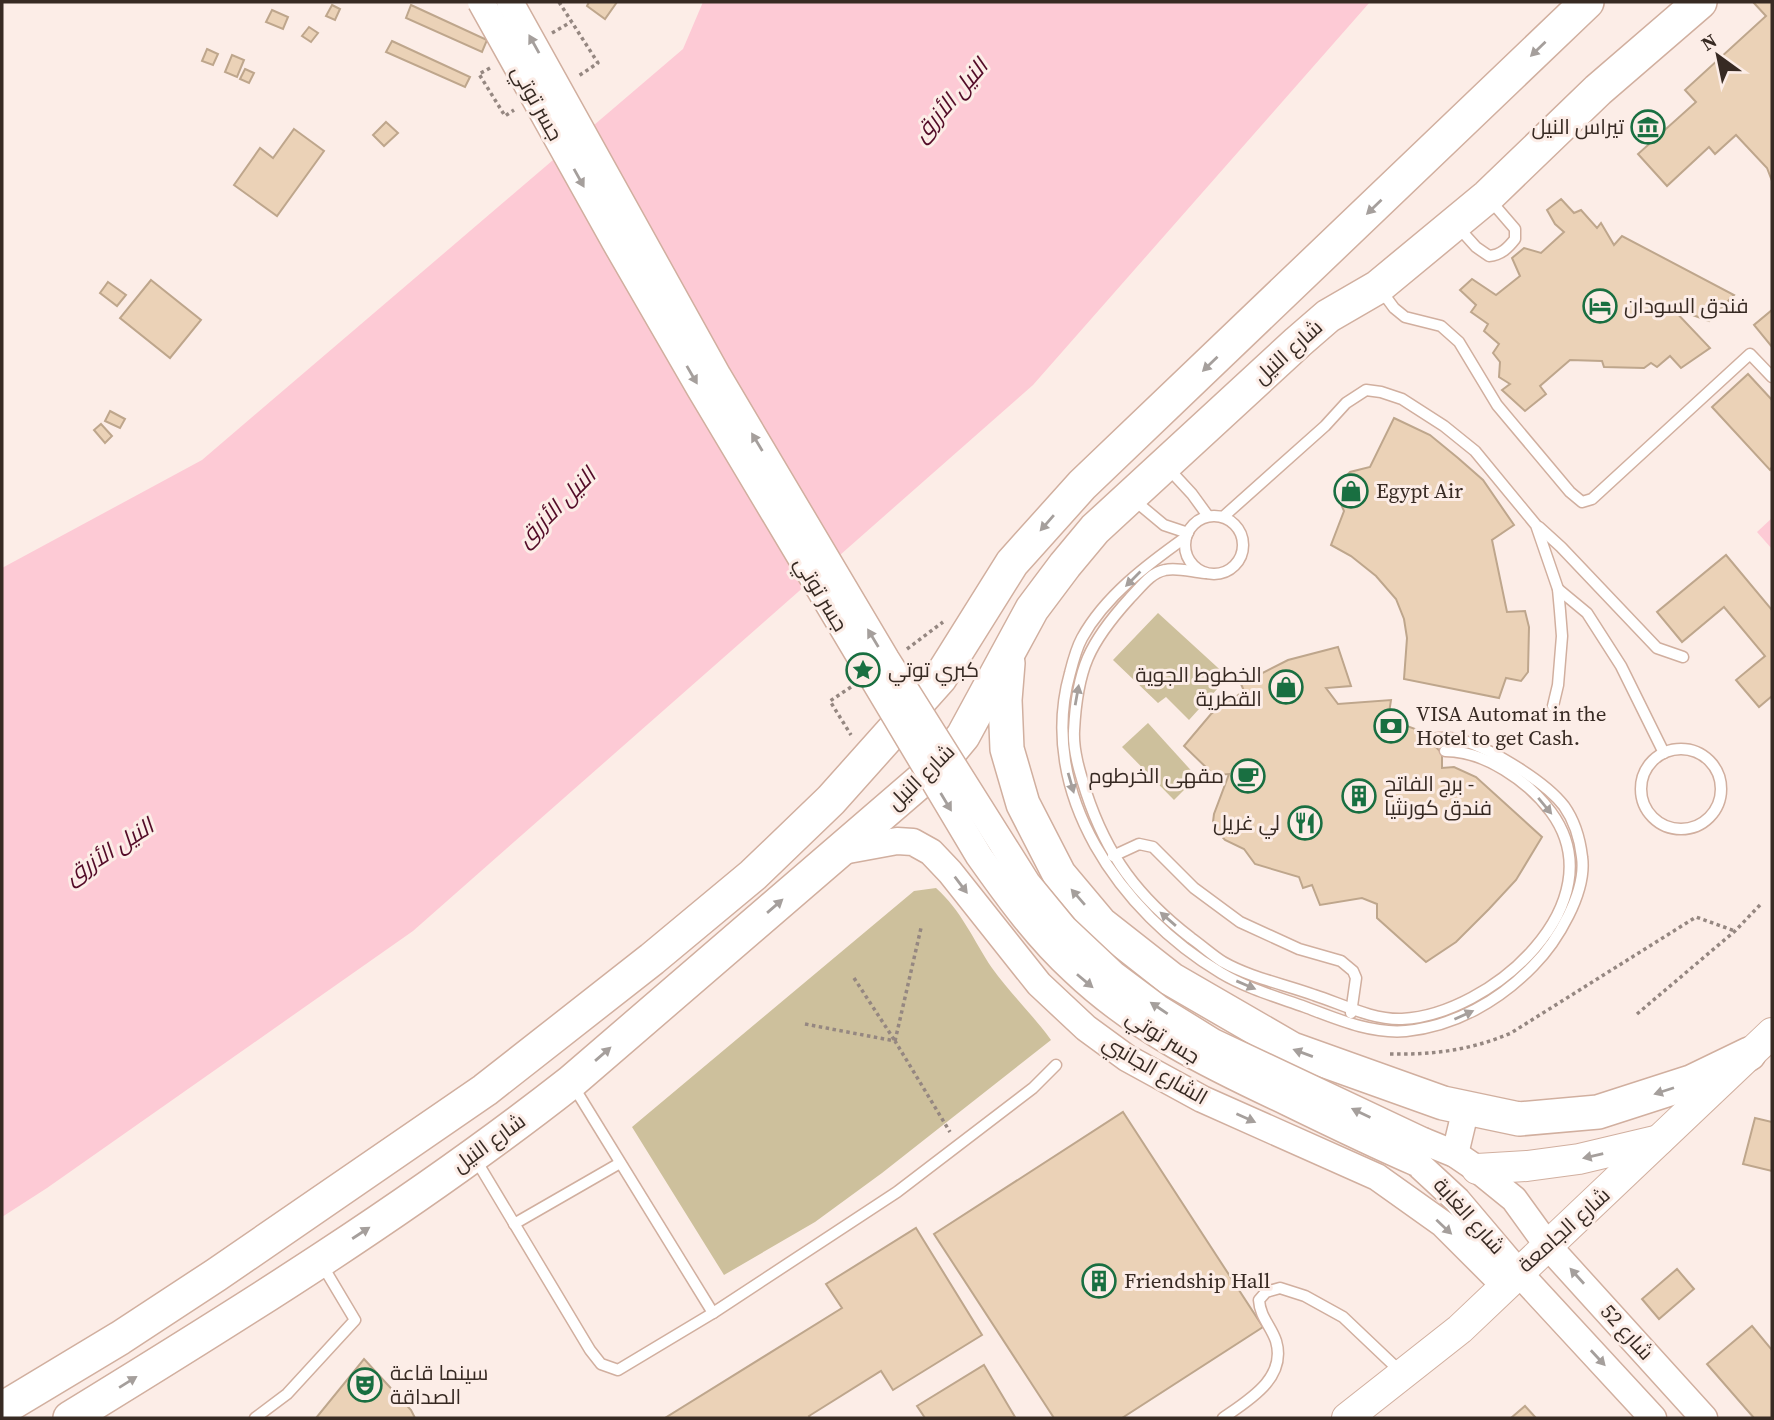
<svg xmlns="http://www.w3.org/2000/svg" width="1774" height="1420" font-family="'Source Serif 4',Cairo,serif">
  <style>
    .green { fill: #cdc09c }
    .water { fill: #fdcad5 }
    .building { fill: #ebd2b7; stroke: #bea68c; stroke-width: 2 }
    .lines { fill: none; stroke-linecap: round; stroke-linejoin: round }
    .service-casing { stroke: #d1af9f; stroke-width: 13 }
    .tertiary-casing { stroke: #d1af9f; stroke-width: 29 }
    .secondary-casing { stroke: #d1af9f; stroke-width: 32 }
    .primary-casing { stroke: #d1af9f; stroke-width: 36 }
    .path { stroke: #958781; stroke-width: 3.5; stroke-dasharray: 3.5 3.5; stroke-linecap: butt }
    .service { stroke: #fff; stroke-width: 10 }
    .tertiary { stroke: #fff; stroke-width: 26 }
    .secondary { stroke: #fff; stroke-width: 30 }
    .primary { stroke: #fff; stroke-width: 33 }
    .tertiary-bridge-casing { stroke: #d1af9f; stroke-width: 29; stroke-linecap: butt }
    .tertiary-bridge { stroke: #fff; stroke-width: 26 }
    .oneway { fill: #a59f9c }
    .labels { text-anchor: middle; stroke-width: 6; stroke-linejoin: round; paint-order: stroke }
    .street-label { font-size: 21px; fill: #372a23; stroke: #fcede7 }
    .poi-label { font-size: 21px; fill: #372a23; stroke: #fcede7; text-anchor: start }
    .water-label { font-size: 23px; font-style: italic; fill: #530b27; stroke: #fcede7 }
  </style>
  <rect width="100%" height="100%" fill="#fcede7"/>
  <g class="green">
    <path d="M 1158,613 L 1228,677 L 1189,720 L 1166,697 L 1158,703 L 1113,660 Z"/>
    <path d="M 1148,723 L 1197,777 L 1174,800 L 1122,747 Z"/>
    <path d="M 936,888 C 961,910 974,941 992,968 C 1010,993 1033,1015 1051,1040 L 882,1173 L 815,1222 L 724,1275 L 632,1127 L 914,891 Z"/>
  </g>
  <g class="water">
    <path d="M 703,2 L 1370,2 L 1033,385 L 413,931 L 47,1188 L 2,1217 L 2,568 L 202,460 L 683,49 Z"/>
    <path d="M 1772,518 L 1772,549 L 1757,532 Z"/>
  </g>
  <g class="building">
    <path d="M 589,2 L 617,2 L 605,19 L 587,6 Z"/>
    <path d="M 1753,2 L 1772,2 L 1772,181 L 1767,168 L 1736,135 L 1715,154 L 1709,147 L 1667,186 L 1638,154 L 1696,102 L 1685,90 L 1766,16 Z"/>
    <path d="M 332,5 L 340,9 L 335,20 L 326,16 Z"/>
    <path d="M 411,5 L 487,40 L 482,52 L 406,18 Z"/>
    <path d="M 272,10 L 288,17 L 283,29 L 266,22 Z"/>
    <path d="M 309,27 L 318,33 L 311,42 L 302,36 Z"/>
    <path d="M 392,41 L 470,77 L 465,87 L 386,52 Z"/>
    <path d="M 207,49 L 218,54 L 213,65 L 202,61 Z"/>
    <path d="M 232,55 L 244,60 L 237,77 L 225,72 Z"/>
    <path d="M 245,69 L 254,73 L 249,83 L 240,79 Z"/>
    <path d="M 386,122 L 398,133 L 384,146 L 373,135 Z"/>
    <path d="M 294,129 L 324,151 L 277,216 L 234,185 L 260,148 L 273,158 Z"/>
    <path d="M 1561,199 L 1574,213 L 1581,210 L 1597,228 L 1601,223 L 1614,245 L 1622,236 L 1734,295 L 1709,321 L 1671,307 L 1710,348 L 1681,368 L 1670,356 L 1657,367 L 1651,363 L 1644,368 L 1604,367 L 1602,361 L 1570,360 L 1540,386 L 1546,394 L 1525,411 L 1502,390 L 1510,384 L 1499,377 L 1500,362 L 1493,353 L 1499,344 L 1484,331 L 1488,324 L 1471,312 L 1476,305 L 1460,290 L 1472,279 L 1496,295 L 1520,276 L 1512,258 L 1524,248 L 1541,253 L 1564,232 L 1555,224 L 1547,210 Z"/>
    <path d="M 151,280 L 201,320 L 170,358 L 120,318 Z"/>
    <path d="M 108,282 L 126,295 L 117,306 L 100,293 Z"/>
    <path d="M 1772,310 L 1772,347 L 1754,325 Z"/>
    <path d="M 1748,374 L 1772,400 L 1772,467 L 1770,470 L 1712,407 Z"/>
    <path d="M 110,411 L 125,419 L 120,428 L 105,421 Z"/>
    <path d="M 1394,418 L 1430,435 L 1458,458 L 1483,480 L 1514,525 L 1492,540 L 1507,612 L 1525,611 L 1529,627 L 1528,672 L 1521,681 L 1506,678 L 1499,698 L 1404,679 L 1407,638 L 1404,619 L 1396,599 L 1376,576 L 1351,556 L 1331,545 L 1344,511 L 1337,495 L 1339,485 L 1350,472 L 1370,467 Z"/>
    <path d="M 101,424 L 112,436 L 105,443 L 94,430 Z"/>
    <path d="M 1726,555 L 1772,610 L 1772,696 L 1759,707 L 1736,680 L 1765,656 L 1724,607 L 1682,642 L 1657,612 Z"/>
    <path d="M 1338,647 L 1351,686 L 1326,688 L 1338,704 L 1391,700 L 1388,719 L 1418,730 L 1442,753 L 1442,768 L 1454,767 L 1476,777 L 1542,837 L 1516,880 L 1489,909 L 1456,942 L 1426,962 L 1377,918 L 1377,904 L 1362,898 L 1320,905 L 1312,885 L 1303,888 L 1299,877 L 1255,864 L 1244,849 L 1225,840 L 1216,830 L 1213,822 L 1214,814 L 1229,774 L 1214,775 L 1184,746 L 1211,714 L 1244,691 L 1241,684 L 1288,660 Z"/>
    <path d="M 1123,1112 L 1263,1327 L 1122,1418 L 1054,1418 L 934,1234 Z"/>
    <path d="M 1755,1118 L 1772,1122 L 1772,1171 L 1743,1164 Z"/>
    <path d="M 916,1228 L 982,1335 L 893,1390 L 881,1371 L 809,1416 L 810,1418 L 665,1418 L 842,1308 L 826,1284 Z"/>
    <path d="M 1677,1269 L 1694,1289 L 1659,1319 L 1642,1299 Z"/>
    <path d="M 1752,1326 L 1772,1350 L 1772,1418 L 1754,1418 L 1707,1364 Z"/>
    <path d="M 364,1359 L 411,1410 L 415,1418 L 316,1418 Z"/>
    <path d="M 984,1365 L 1015,1417 L 925,1418 L 917,1406 Z"/>
    <path d="M 1525,1406 L 1536,1418 L 1511,1418 Z"/>
  </g>
  <g class="lines">
    <defs>
      <g id="service">
        <path d="M 1458,227 L 1476,247 L 1489,256 C 1501,255 1508,248 1515,239 L 1515,229 L 1490,200"/>
        <path d="M 1380,289 L 1394,308 L 1405,317 L 1441,326 L 1459,342 L 1497,405 L 1570,492 L 1582,502 L 1592,499 L 1750,354 L 1772,377"/>
        <path d="M 1167,467 L 1192,494 L 1208,516"/>
        <path d="M 1134,500 L 1164,525 L 1188,533"/>
        <circle cx="1214" cy="545" r="29"/>
        <path d="M 1223,517 L 1325,426 L 1346,403 L 1366,390 L 1381,392 L 1402,399 L 1444,426 L 1475,451 L 1536,525 L 1558,589 L 1560,611 L 1562,636 L 1558,685 L 1553,706"/>
        <path d="M 1539,527 L 1561,547 L 1657,648 L 1683,657"/>
        <path d="M 1186,537 C 1148,564 1105,596 1082,638 C 1076,649 1073,661 1070,673 C 1036,793 1121,913 1221,973 C 1246,988 1277,997 1305,1007 C 1337,1019 1371,1034 1406,1031 C 1455,1026 1499,1001 1533,966 C 1557,942 1587,892 1582,857 C 1580,840 1574,820 1564,806 C 1545,781 1481,741 1450,738 C 1444,737 1438,738 1432,739"/>
        <path d="M 1205,573 C 1192,572 1177,567 1165,570 C 1150,573 1141,587 1130,598 C 1089,643 1077,669 1074,731 C 1073,751 1080,773 1086,792 C 1107,856 1138,897 1191,938 C 1201,945 1212,955 1223,962 C 1251,978 1284,984 1314,995 C 1342,1004 1372,1020 1402,1019 C 1490,1015 1618,903 1551,812 C 1528,781 1485,751 1445,751"/>
        <path d="M 1558,589 L 1587,613 L 1621,666 L 1664,753"/>
        <circle cx="1681" cy="789" r="40"/>
        <path d="M 1113,856 L 1139,844 L 1153,847 L 1194,888 L 1240,922 L 1299,949 L 1341,961 L 1353,971 L 1356,978 L 1351,1013"/>
        <path d="M 572,1084 L 713,1313"/>
        <path d="M 476,1160 L 590,1350 L 601,1364 L 618,1370 L 713,1313 L 897,1192 L 1033,1088 L 1056,1065"/>
        <path d="M 514,1224 L 620,1163"/>
        <path d="M 255,1418 L 287,1394 L 355,1320 L 321,1263"/>
        <path d="M 1223,1418 C 1249,1400 1287,1378 1276,1341 C 1271,1326 1260,1317 1259,1300 L 1266,1292 L 1280,1288 L 1305,1296 L 1343,1317 L 1402,1373"/>
      </g>
      <g id="tertiary">
        <path d="M 837,852 L 897,841 L 913,842 L 931,852 L 950,872 L 1039,984 L 1086,1028 L 1127,1058 L 1202,1099 L 1377,1177 L 1443,1224 L 1504,1285"/>
        <path d="M 1423,1141 L 1455,1154 L 1477,1169 L 1514,1199 L 1548,1246 L 1704,1418"/>
        <path d="M 1455,1154 L 1466,1108"/>
        <path d="M 1417,1163 L 1457,1200 L 1518,1272 L 1653,1418"/>
      </g>
      <g id="secondary">
        <path d="M 1477,1169 L 1527,1166 L 1579,1159 L 1659,1140"/>
        <path d="M 1347,1418 L 1460,1329 L 1772,1033"/>
      </g>
      <g id="primary">
        <path d="M 1008,663 L 1005,700 L 1007,749 L 1023,804 L 1059,874 L 1101,924 L 1171,979 L 1292,1049 L 1443,1103 L 1519,1119 L 1598,1112 L 1691,1082 L 1749,1054"/>
        <path d="M 2,1409 L 120,1338 L 216,1275 L 485,1090 L 652,959 L 753,875 L 831,800 L 940,678 L 1012,563 L 1082,485 L 1587,2"/>
        <path d="M 70,1418 C 241,1313 413,1206 571,1082 L 939,765 L 963,736 L 1032,609 L 1065,565 L 1095,529 L 1298,342 L 1328,316 L 1378,287 L 1488,196 L 1598,90 L 1700,2"/>
      </g>
    </defs>
    <use href="#service" class="service-casing"/>
    <use href="#tertiary" class="tertiary-casing"/>
    <use href="#secondary" class="secondary-casing"/>
    <use href="#primary" class="primary-casing"/>
    <g class="path">
      <path d="M 559,2 L 598,63 L 577,77"/>
      <path d="M 552,33 L 571,22"/>
      <path d="M 490,68 L 479,74 L 505,116 L 514,110"/>
      <path d="M 907,649 L 943,622"/>
      <path d="M 851,687 L 830,701 L 851,735"/>
      <path d="M 854,978 L 895,1041"/>
      <path d="M 1637,1014 L 1735,931 L 1760,905"/>
      <path d="M 805,1024 L 895,1041 L 950,1132"/>
      <path d="M 895,1041 L 921,928"/>
      <path d="M 1390,1054 C 1432,1055 1472,1050 1511,1033 L 1696,917 L 1735,931"/>
    </g>
    <use href="#service" class="service"/>
    <use href="#tertiary" class="tertiary"/>
    <use href="#secondary" class="secondary"/>
    <use href="#primary" class="primary"/>
    <defs>
      <g id="tertiary-bridge">
        <path d="M 481,2 L 615,242 L 700,389 L 979,856 C 1008,897 1037,937 1074,971 C 1136,1030 1210,1066 1287,1102 C 1330,1123 1373,1144 1417,1163"/>
        <path d="M 510,2 L 718,376 L 886,659 L 1027,883 L 1064,928 L 1114,975 L 1158,1008 L 1213,1042 L 1423,1141"/>
      </g>
    </defs>
    <use href="#tertiary-bridge" class="tertiary-bridge-casing"/>
    <use href="#tertiary-bridge" class="tertiary-bridge"/>
  </g>
  <defs><path id="oneway-solid" d="M-6-.8H1V-3.2L6.5 0L1 3.2V.8H-6Z" transform="scale(1.75)"/></defs>
  <g class="oneway">
    <use href="#oneway-solid" transform="translate(534 44) rotate(-119)"/>
    <use href="#oneway-solid" transform="translate(1538 49) rotate(136)"/>
    <use href="#oneway-solid" transform="translate(579 178) rotate(61)"/>
    <use href="#oneway-solid" transform="translate(1374 207) rotate(136)"/>
    <use href="#oneway-solid" transform="translate(1210 364) rotate(136)"/>
    <use href="#oneway-solid" transform="translate(692 375) rotate(60)"/>
    <use href="#oneway-solid" transform="translate(757 442) rotate(-121)"/>
    <use href="#oneway-solid" transform="translate(1047 523) rotate(131)"/>
    <use href="#oneway-solid" transform="translate(1133 579) rotate(135)"/>
    <use href="#oneway-solid" transform="translate(873 638) rotate(-121)"/>
    <use href="#oneway-solid" transform="translate(1077 695) rotate(-80)"/>
    <use href="#oneway-solid" transform="translate(1071 783) rotate(74)"/>
    <use href="#oneway-solid" transform="translate(946 802) rotate(59)"/>
    <use href="#oneway-solid" transform="translate(1545 806) rotate(50)"/>
    <use href="#oneway-solid" transform="translate(961 885) rotate(53)"/>
    <use href="#oneway-solid" transform="translate(1078 897) rotate(-131)"/>
    <use href="#oneway-solid" transform="translate(775 906) rotate(-41)"/>
    <use href="#oneway-solid" transform="translate(1168 919) rotate(-139)"/>
    <use href="#oneway-solid" transform="translate(1085 981) rotate(40)"/>
    <use href="#oneway-solid" transform="translate(1246 985) rotate(23)"/>
    <use href="#oneway-solid" transform="translate(1159 1008) rotate(-146)"/>
    <use href="#oneway-solid" transform="translate(1464 1015) rotate(-24)"/>
    <use href="#oneway-solid" transform="translate(1303 1053) rotate(-160)"/>
    <use href="#oneway-solid" transform="translate(603 1054) rotate(-41)"/>
    <use href="#oneway-solid" transform="translate(1664 1091) rotate(162)"/>
    <use href="#oneway-solid" transform="translate(1361 1113) rotate(-154)"/>
    <use href="#oneway-solid" transform="translate(1246 1118) rotate(24)"/>
    <use href="#oneway-solid" transform="translate(1593 1156) rotate(167)"/>
    <use href="#oneway-solid" transform="translate(1444 1227) rotate(43)"/>
    <use href="#oneway-solid" transform="translate(361 1233) rotate(-33)"/>
    <use href="#oneway-solid" transform="translate(1577 1276) rotate(-132)"/>
    <use href="#oneway-solid" transform="translate(1598 1358) rotate(47)"/>
    <use href="#oneway-solid" transform="translate(128 1382) rotate(-32)"/>
  </g>
  <defs>
    <symbol id="museum-ring" viewBox="-11 -11 22 22"><circle r="9.5" fill="#fcede7" stroke="#196f41" stroke-width="1.5"/><path d="M0-6L6-3V-2H-6V-3ZM-5-1h2V3h-2ZM-1-1h2V3h-2ZM3-1h2V3H3ZM-6 4H6V6H-6Z" fill="#196f41"/></symbol>
    <symbol id="hotel-ring" viewBox="-11 -11 22 22"><circle r="9.5" fill="#fcede7" stroke="#196f41" stroke-width="1.5"/><path d="M-6-4.5h1.5V1H6V5H4.5V3h-9V5H-6ZM-4 0a1.8 1.8 0 1 1 3.6 0ZM.5 0V-2.5h3Q6-2.5 6 0Z" fill="#196f41"/></symbol>
    <symbol id="shop-ring" viewBox="-11 -11 22 22"><circle r="9.5" fill="#fcede7" stroke="#196f41" stroke-width="1.5"/><path d="M-5-2.5h2.3a2.7 3.5 0 0 1 5.4 0H5L5.5 6h-11ZM-1.5-2.5h3a1.5 2.3 0 0 0-3 0Z" fill="#196f41"/></symbol>
    <symbol id="sight-ring" viewBox="-11 -11 22 22"><circle r="9.5" fill="#fcede7" stroke="#196f41" stroke-width="1.5"/><path d="M0-6L1.8-2.2L6-1.7L2.9 1.2L3.7 5.4L0 3.3L-3.7 5.4L-2.9 1.2L-6-1.7L-1.8-2.2Z" fill="#196f41"/></symbol>
    <symbol id="bank-ring" viewBox="-11 -11 22 22"><circle r="9.5" fill="#fcede7" stroke="#196f41" stroke-width="1.5"/><path d="M-6-4H6V4H-6ZM0-2.3a2.3 2.3 0 1 0 0 4.6a2.3 2.3 0 1 0 0-4.6Z" fill="#196f41"/></symbol>
    <symbol id="cafe-ring" viewBox="-11 -11 22 22"><circle r="9.5" fill="#fcede7" stroke="#196f41" stroke-width="1.5"/><path d="M-5.5-4.5H6V0H3Q3 3.5 0 3.5H-2.5Q-5.5 3.5-5.5 0ZM3-3.2v2h1.7v-2ZM-6 4.5H4V6H-6Z" fill="#196f41"/></symbol>
    <symbol id="building-ring" viewBox="-11 -11 22 22"><circle r="9.5" fill="#fcede7" stroke="#196f41" stroke-width="1.5"/><path d="M-4-6H4V6H1V3H-1V6H-4ZM-2.5-4.3h1.7v1.8h-1.7ZM.8-4.3h1.7v1.8H.8ZM-2.5-1h1.7V.8h-1.7ZM.8-1h1.7V.8H.8Z" fill="#196f41"/></symbol>
    <symbol id="restaurant-ring" viewBox="-11 -11 22 22"><circle r="9.5" fill="#fcede7" stroke="#196f41" stroke-width="1.5"/><path d="M-5-6h1v4h1v-4h1v4h1v-4h1v5L-1.5 .5V6h-2V.5L-5-1ZM5-6V6H3V1.5H1.5Q1.5-4 5-6Z" fill="#196f41"/></symbol>
    <symbol id="theatre-ring" viewBox="-11 -11 22 22"><circle r="9.5" fill="#fcede7" stroke="#196f41" stroke-width="1.5"/><path d="M-5-5.5Q0-4 5-5.5V0Q5 5 0 6Q-5 5-5 0ZM-3.3-2.5H-1v1.5H-3.3ZM1-2.5H3.3v1.5H1ZM-2.8 1Q0 5.5 2.8 1Z" fill="#196f41"/></symbol>
  </defs>
  <g fill-rule="evenodd">
    <use href="#museum-ring" x="1629" y="108" width="38" height="38"/>
    <use href="#hotel-ring" x="1581" y="287" width="38" height="38"/>
    <use href="#shop-ring" x="1332" y="472" width="38" height="38"/>
    <use href="#sight-ring" x="844" y="651" width="38" height="38"/>
    <use href="#shop-ring" x="1267" y="668" width="38" height="38"/>
    <use href="#bank-ring" x="1372" y="707" width="38" height="38"/>
    <use href="#cafe-ring" x="1229" y="757" width="38" height="38"/>
    <use href="#building-ring" x="1340" y="777" width="38" height="38"/>
    <use href="#restaurant-ring" x="1286" y="804" width="38" height="38"/>
    <use href="#building-ring" x="1080" y="1262" width="38" height="38"/>
    <use href="#theatre-ring" x="346" y="1366" width="38" height="38"/>
  </g>
  <g class="labels">
    <g class="street-label">
      <text transform="translate(537 103) rotate(61)" y="7">جسر توتي</text>
      <text transform="translate(1288 352) rotate(-42)" y="7">شارع النيل</text>
      <text transform="translate(821 594) rotate(59)" y="7">جسر توتي</text>
      <text transform="translate(921 777) rotate(-44)" y="7">شارع النيل</text>
      <text transform="translate(1163 1037) rotate(32)" y="7">جسر توتي</text>
      <text transform="translate(1155 1070) rotate(30)" y="7">الشارع الجانبي</text>
      <text transform="translate(489 1143) rotate(-36)" y="7">شارع النيل</text>
      <text transform="translate(1469 1216) rotate(48)" y="7">شارع الغابة</text>
      <text transform="translate(1564 1230) rotate(-42)" y="7">شارع الجامعة</text>
      <text transform="translate(1627 1332) rotate(48)" y="7">شارع 52</text>
    </g>
    <g class="poi-label">
      <text x="1624" y="134" text-anchor="end">تيراس النيل</text>
      <text x="1624" y="313">فندق السودان</text>
      <text x="1376" y="498">Egypt Air</text>
      <text x="888" y="677">كبري توتي</text>
      <text x="1262" y="682" text-anchor="end">الخطوط الجوية<tspan x="1262" dy="24">القطرية</tspan></text>
      <text x="1416" y="721">VISA Automat in the<tspan x="1416" dy="24">Hotel to get Cash.</tspan></text>
      <text x="1224" y="783" text-anchor="end">مقهى الخرطوم</text>
      <text x="1384" y="791">برج الفاتح -<tspan x="1384" dy="24">فندق كورنثيا</tspan></text>
      <text x="1280" y="830" text-anchor="end">لي غريل</text>
      <text x="1124" y="1288">Friendship Hall</text>
      <text x="390" y="1380">سينما قاعة<tspan x="390" dy="24">الصداقة</tspan></text>
    </g>
    <g class="water-label">
      <text transform="translate(950 100) rotate(-49)" y="8">النيل الأزرق</text>
      <text transform="translate(556 507) rotate(-45)" y="8">النيل الأزرق</text>
      <text transform="translate(109 851) rotate(-33)" y="8">النيل الأزرق</text>
    </g>
  </g>
  <rect width="1774" height="1420" fill="none" stroke="#372a23" stroke-width="7"/>
  <g transform="translate(1718 56) rotate(327)" stroke="#fcede7" stroke-width="5" paint-order="stroke">
  <path d="M0-5L12 26L0 18L-12 26Z" fill="#372a23"/>
  <text y="-10" font-size="19" font-weight="bold" text-anchor="middle" fill="#372a23">N</text>
  </g>
</svg>
